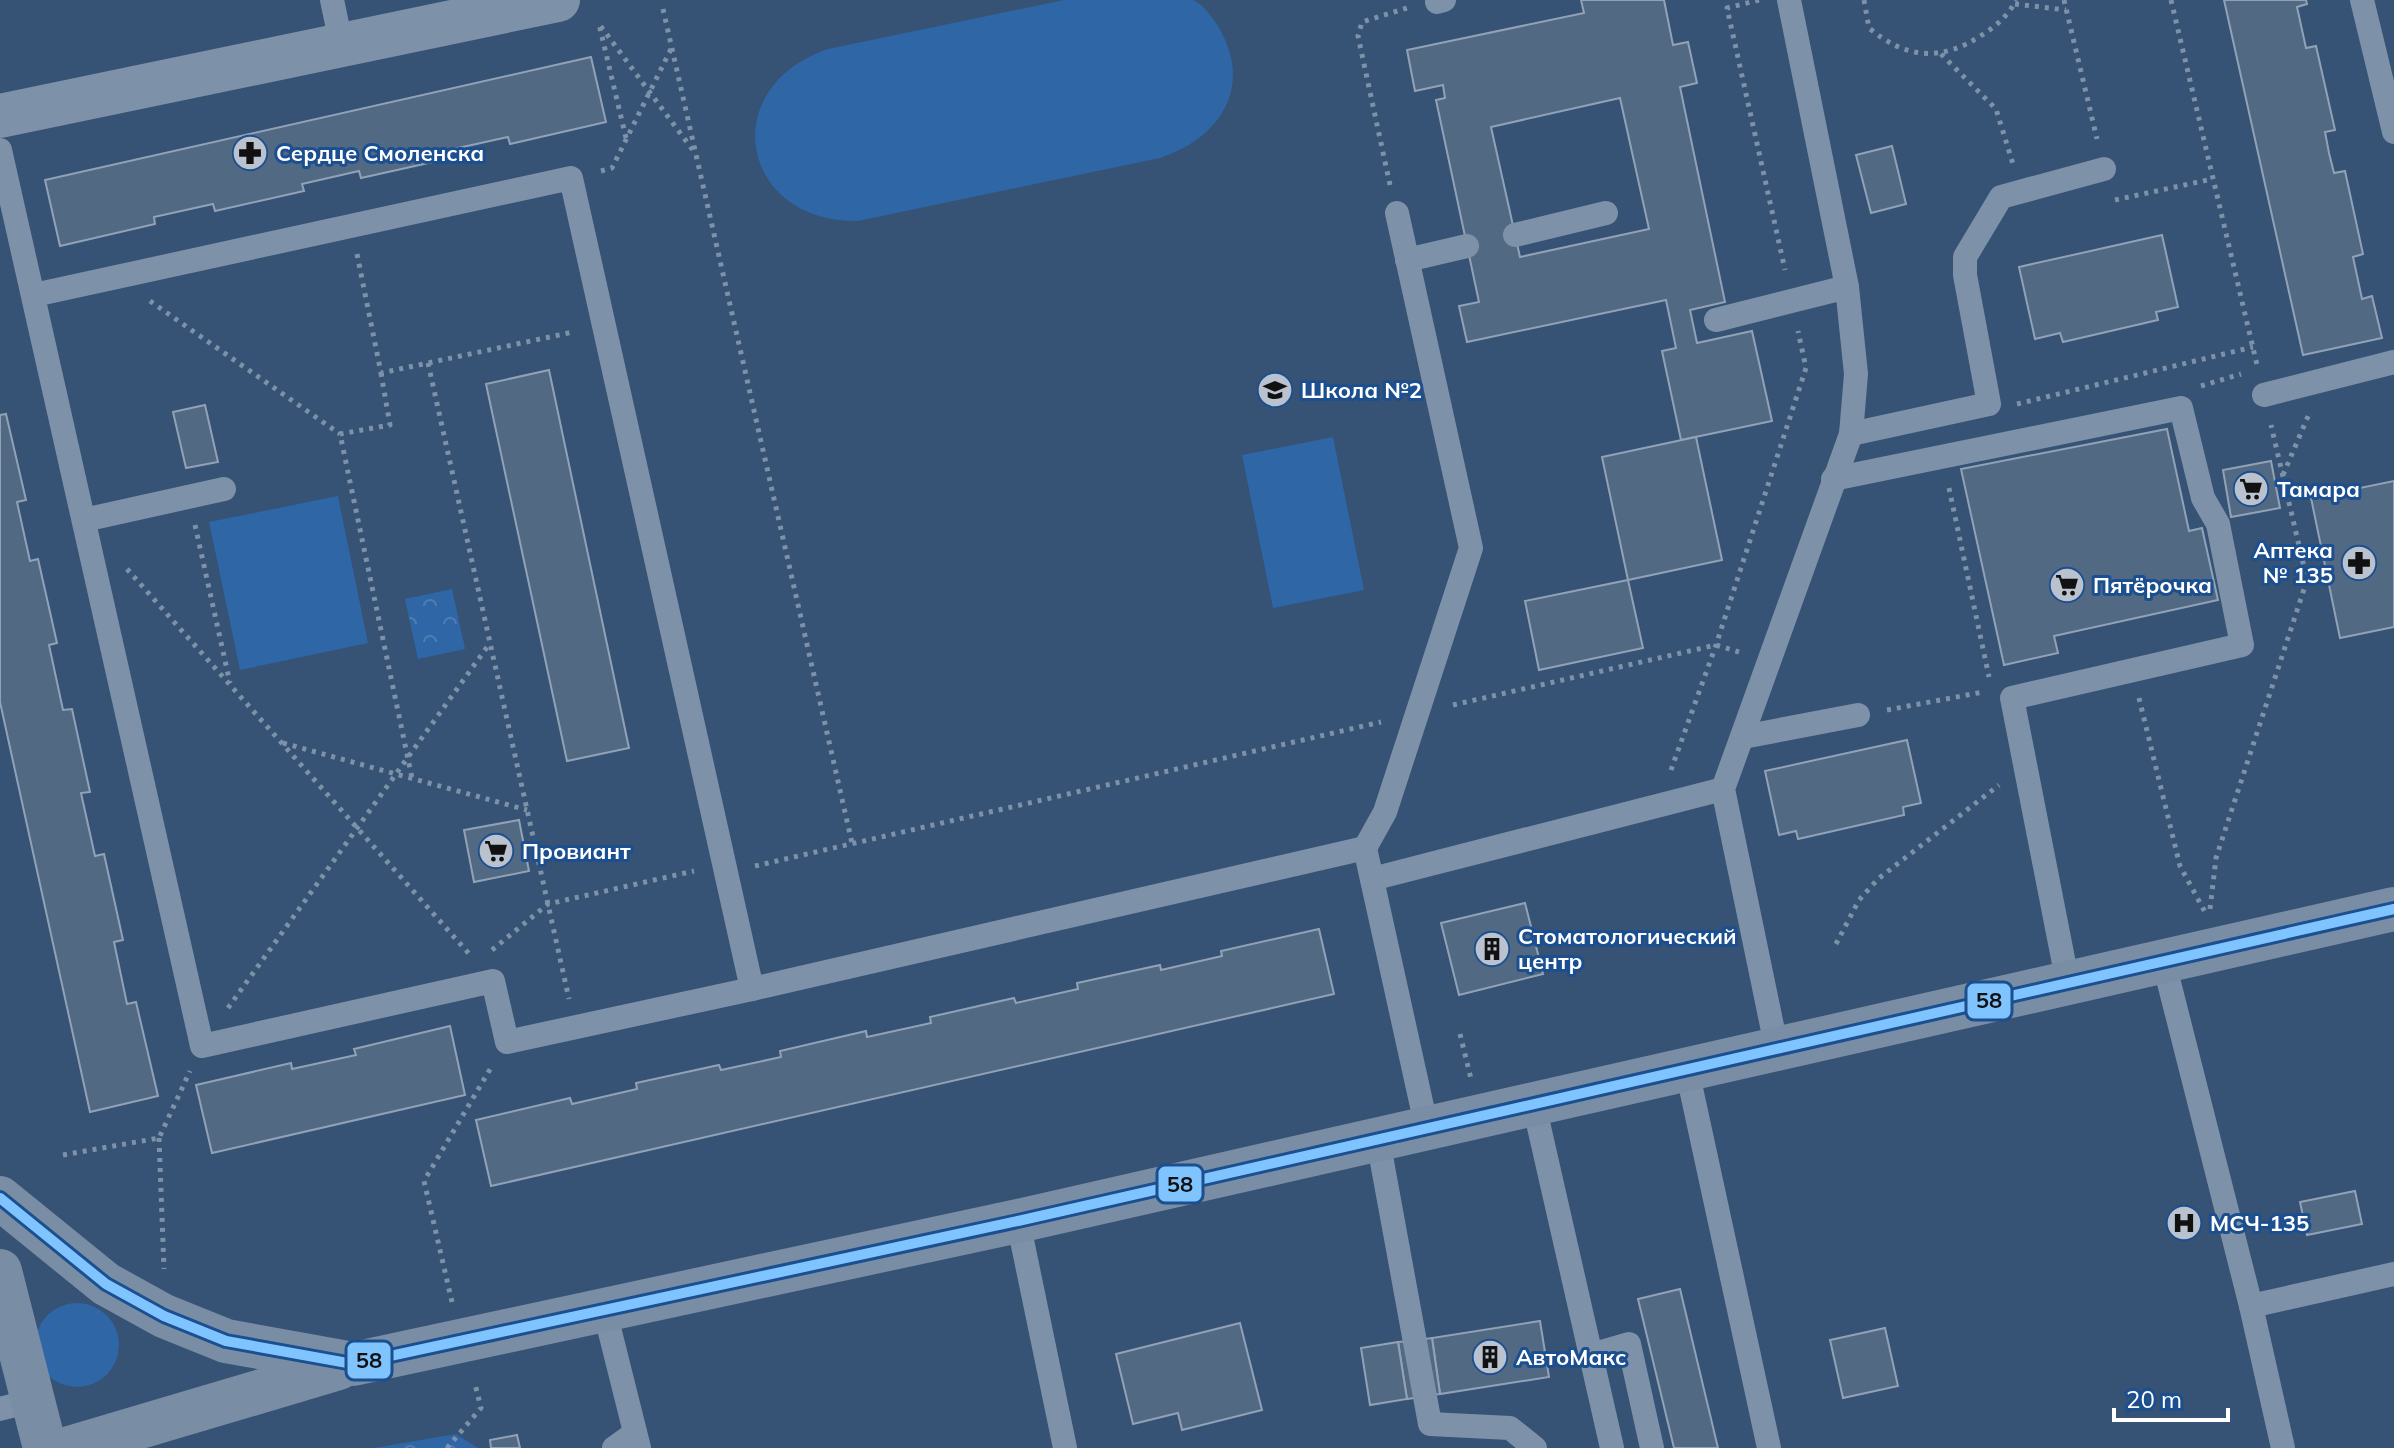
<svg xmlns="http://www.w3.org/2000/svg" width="2394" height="1448" font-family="Mulish,sans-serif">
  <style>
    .grass { fill: #2f66a5 }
    .forest { fill: url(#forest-crowns) }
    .building { fill: #526984; stroke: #92a2b6; stroke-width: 2; fill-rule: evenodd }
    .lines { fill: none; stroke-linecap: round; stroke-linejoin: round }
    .path { stroke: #7d92a8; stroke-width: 5; stroke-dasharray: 4 6; stroke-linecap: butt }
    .lane { stroke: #7d92a8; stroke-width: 24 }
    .street { stroke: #7d92a8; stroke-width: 44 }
    .secondary { stroke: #798da4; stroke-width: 44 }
    .bus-1-casing { stroke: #1b4f8f; stroke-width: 16 }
    .bus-1 { stroke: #80c4ff; stroke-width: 10 }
    .labels { text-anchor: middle; stroke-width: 6; stroke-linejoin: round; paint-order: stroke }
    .poi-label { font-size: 22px; font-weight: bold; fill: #fff; stroke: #1b4f8f; text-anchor: start }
    .line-badge { stroke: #1b4f8f; stroke-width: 3 }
    .pale-badge-label { font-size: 22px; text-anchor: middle; font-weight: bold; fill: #111 }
  </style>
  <defs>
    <pattern id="forest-crowns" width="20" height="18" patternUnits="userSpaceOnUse" patternTransform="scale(2)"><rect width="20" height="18" fill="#2f66a5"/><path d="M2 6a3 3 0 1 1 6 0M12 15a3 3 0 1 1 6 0" fill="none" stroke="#4e7db2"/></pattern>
  </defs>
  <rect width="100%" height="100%" fill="#365274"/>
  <g class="grass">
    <path d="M 1064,0 C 1097,0 1129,0 1162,0 C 1171,0 1185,0 1193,0 C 1203,4 1212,17 1218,26 C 1254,86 1221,138 1160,158 L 858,221 C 740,223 715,87 828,49 Z"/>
    <path d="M 1333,437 L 1364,590 L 1273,608 L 1242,455 Z"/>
    <path d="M 338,496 L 368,643 L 240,670 L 209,522 Z"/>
    <circle cx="77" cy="1345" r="42"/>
  </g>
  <g class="forest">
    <path d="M 452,589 L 465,649 L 418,659 L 405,599 Z"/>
    <path d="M 456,1434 L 478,1448 L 374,1448 Z"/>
  </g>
  <g class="building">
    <path d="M 1581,0 L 1664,0 L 1673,45 L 1688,42 L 1697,83 L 1680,87 L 1725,302 L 1690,310 L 1697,343 L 1752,331 L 1772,421 L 1681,440 L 1662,351 L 1676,348 L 1666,300 L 1467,342 L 1459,306 L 1479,302 L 1436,100 L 1445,98 L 1443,85 L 1415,91 L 1407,50 L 1584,13 ZM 1620,98 L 1649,229 L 1520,257 L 1491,127 Z"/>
    <path d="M 2224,0 L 2306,0 L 2307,4 L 2297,7 L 2306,48 L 2316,46 L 2335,130 L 2325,132 L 2329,153 L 2334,173 L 2345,171 L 2363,254 L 2353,257 L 2362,299 L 2372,296 L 2382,338 L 2303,355 Z"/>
    <path d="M 591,57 L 606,122 L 510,144 L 508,137 L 449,150 L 451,158 L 361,178 L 359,171 L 302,184 L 304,191 L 215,211 L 213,204 L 154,217 L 155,224 L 60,246 L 45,180 Z"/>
    <path d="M 1892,146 L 1906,204 L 1871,213 L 1856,155 Z"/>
    <path d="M 2162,235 L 2178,307 L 2156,312 L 2158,320 L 2063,342 L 2060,333 L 2035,339 L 2019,267 Z"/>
    <path d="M 549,370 L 629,748 L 567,761 L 486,384 Z"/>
    <path d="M 205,405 L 218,462 L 186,468 L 173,412 Z"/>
    <path d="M 6,414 L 26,500 L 17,502 L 30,561 L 38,559 L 57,643 L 49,645 L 63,710 L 72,709 L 90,792 L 81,793 L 95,856 L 104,854 L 123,940 L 114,942 L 127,1004 L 136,1002 L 158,1096 L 90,1112 L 0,702 L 0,415 Z"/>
    <path d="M 2167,429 L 2189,531 L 2202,528 L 2218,600 L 2054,636 L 2058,653 L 2004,665 L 1961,469 Z"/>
    <path d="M 1696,437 L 1722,560 L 1628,580 L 1602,457 Z"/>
    <path d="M 2271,461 L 2280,508 L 2231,517 L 2223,470 Z"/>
    <path d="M 2394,481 L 2394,627 L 2340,638 L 2311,498 Z"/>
    <path d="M 1628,580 L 1643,648 L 1539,670 L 1525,601 Z"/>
    <path d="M 1907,740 L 1921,803 L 1903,807 L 1904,815 L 1798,839 L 1796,831 L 1779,835 L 1765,771 Z"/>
    <path d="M 519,820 L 529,871 L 474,882 L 464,830 Z"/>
    <path d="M 1525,903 L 1543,974 L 1459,995 L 1441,923 Z"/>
    <path d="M 1319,929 L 1334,994 L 491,1186 L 476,1120 L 570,1098 L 572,1104 L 637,1089 L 636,1083 L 719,1065 L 721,1070 L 781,1057 L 780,1051 L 866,1031 L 867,1037 L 931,1023 L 930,1017 L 1014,998 L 1016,1003 L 1078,989 L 1077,983 L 1160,965 L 1161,970 L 1222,956 L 1221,951 Z"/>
    <path d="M 450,1026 L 465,1095 L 212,1153 L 196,1085 L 291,1063 L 292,1069 L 356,1055 L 354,1049 Z"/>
    <path d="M 2355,1191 L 2362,1224 L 2307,1235 L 2300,1202 Z"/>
    <path d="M 1680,1289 L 1718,1448 L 1674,1448 L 1638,1299 Z"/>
    <path d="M 1540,1321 L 1549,1377 L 1440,1394 L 1432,1338 Z"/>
    <path d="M 1240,1323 L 1262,1410 L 1182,1430 L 1178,1413 L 1133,1424 L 1116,1354 Z"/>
    <path d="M 1885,1328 L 1898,1386 L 1843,1398 L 1830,1340 Z"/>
    <path d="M 1432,1338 L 1440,1394 L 1407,1399 L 1398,1342 Z"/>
    <path d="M 1398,1342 L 1407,1399 L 1370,1405 L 1361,1348 Z"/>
    <path d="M 517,1435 L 520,1448 L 491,1448 L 490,1440 Z"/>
  </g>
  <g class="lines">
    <g class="path">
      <path d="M 1759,0 L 1727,8 L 1785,270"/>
      <path d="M 1864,0 L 1869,28 C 1906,59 1941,62 1982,35 C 1996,26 2009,15 2016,0"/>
      <path d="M 2064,0 L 2097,139"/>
      <path d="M 2171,0 L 2257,365"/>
      <path d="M 2015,4 L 2066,10"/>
      <path d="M 663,9 L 852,843"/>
      <path d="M 1941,54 L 1996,109 L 2013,164"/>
      <path d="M 626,138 L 599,24 L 695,153"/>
      <path d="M 601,171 L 612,168 L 672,47"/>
      <path d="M 1390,185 L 1358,36 L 1362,22 L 1407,8"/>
      <path d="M 2115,200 L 2212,179"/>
      <path d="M 357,254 L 381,373 L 573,332"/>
      <path d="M 150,301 L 340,434"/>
      <path d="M 428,363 L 569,999"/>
      <path d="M 381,373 L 390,425 L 340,434 L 412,778"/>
      <path d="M 2201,386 L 2241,374"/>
      <path d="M 2017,404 L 2253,347"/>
      <path d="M 2283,475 L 2309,414"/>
      <path d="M 1949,488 L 1989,677"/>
      <path d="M 195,525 L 230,683"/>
      <path d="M 127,569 L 471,956"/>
      <path d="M 2139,698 L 2180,866 L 2205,912"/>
      <path d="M 1453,705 L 1716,645 L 1739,652"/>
      <path d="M 1887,710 L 1983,692"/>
      <path d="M 283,743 L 527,810"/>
      <path d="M 1671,770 L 1716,645 L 1806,368 L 1798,331"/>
      <path d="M 755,866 L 1381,722"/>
      <path d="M 2210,909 L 2216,858 L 2307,580 L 2271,425"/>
      <path d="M 1836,944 L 1859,900 L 1878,879 L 1999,785"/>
      <path d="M 492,950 L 548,904 L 694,871"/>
      <path d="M 228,1008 L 490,643"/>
      <path d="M 1460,1034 L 1471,1079"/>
      <path d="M 159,1138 L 164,1269"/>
      <path d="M 63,1155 L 159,1138 L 190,1071"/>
      <path d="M 452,1302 L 424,1181 L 492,1066"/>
      <path d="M 447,1448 L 481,1408 L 475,1384"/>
    </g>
    <g class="lane">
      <path d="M 332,0 L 341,43"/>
      <path d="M 2362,0 L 2394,132"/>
      <path d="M 1437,2 L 1444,0"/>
      <path d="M 0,150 L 202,1046 L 493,981 L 507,1042 L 752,989 L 1365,848 L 1427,1129"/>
      <path d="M 1515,235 L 1606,213"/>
      <path d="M 1407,260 L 1467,246"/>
      <path d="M 34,295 L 571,178 L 752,989"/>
      <path d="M 1716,320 L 1847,287"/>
      <path d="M 2264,395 L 2394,362"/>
      <path d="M 1851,434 L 1989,404 L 1965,275 L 1965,257 L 2001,197 L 2104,169"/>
      <path d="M 1833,479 L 2181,408 L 2203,498 L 2218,524 L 2242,645 L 2012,698 L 2068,984"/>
      <path d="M 84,520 L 224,489"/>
      <path d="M 1743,737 L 1858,715"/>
      <path d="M 1365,848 L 1385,812 L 1471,548 L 1397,213"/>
      <path d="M 1372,879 L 1723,789"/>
      <path d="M 2164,963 L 2251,1306 L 2283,1448"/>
      <path d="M 1777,1050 L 1723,789 L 1851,434 L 1856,374 L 1847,287 L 1789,0"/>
      <path d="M 1687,1070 L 1769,1448"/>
      <path d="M 1534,1105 L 1612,1448"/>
      <path d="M 1378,1140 L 1430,1424 L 1510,1428 L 1535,1448"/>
      <path d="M 1018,1221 L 1065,1448"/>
      <path d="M 2251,1306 L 2394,1274"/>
      <path d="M 605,1312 L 639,1448"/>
      <path d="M 1591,1355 L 1629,1344 L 1652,1448"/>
      <path d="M 0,1409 L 31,1401"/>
      <path d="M 614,1448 L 635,1433"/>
    </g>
    <path class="street" d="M 0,116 L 558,0"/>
    <g class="secondary">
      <path d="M 0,1198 L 106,1284 L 164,1316 L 226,1341 L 353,1364 L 1018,1221 L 2394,909"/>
      <path d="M 0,1271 L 45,1448"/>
      <path d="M 69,1448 L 339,1368"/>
    </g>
    <defs>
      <path id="bus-1" d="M 0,1198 L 106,1284 L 164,1316 L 226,1341 L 353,1364 L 1018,1221 L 2394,909"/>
    </defs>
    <use href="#bus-1" class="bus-1-casing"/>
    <use href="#bus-1" class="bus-1"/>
  </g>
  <defs>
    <symbol id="pharmacy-disc" viewBox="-11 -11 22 22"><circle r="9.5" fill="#b9c2ce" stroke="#1b4f8f"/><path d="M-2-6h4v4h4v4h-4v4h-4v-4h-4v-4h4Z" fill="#111"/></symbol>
    <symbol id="school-disc" viewBox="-11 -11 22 22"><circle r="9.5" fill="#b9c2ce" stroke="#1b4f8f"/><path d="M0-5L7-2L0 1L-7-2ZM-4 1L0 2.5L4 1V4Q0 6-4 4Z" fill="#111"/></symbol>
    <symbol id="supermarket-disc" viewBox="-11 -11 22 22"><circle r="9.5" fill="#b9c2ce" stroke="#1b4f8f"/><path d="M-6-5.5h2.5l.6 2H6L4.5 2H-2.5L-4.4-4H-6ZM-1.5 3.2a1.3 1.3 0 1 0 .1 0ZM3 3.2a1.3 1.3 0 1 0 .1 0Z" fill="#111"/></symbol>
    <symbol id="building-disc" viewBox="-11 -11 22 22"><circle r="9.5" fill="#b9c2ce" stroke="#1b4f8f"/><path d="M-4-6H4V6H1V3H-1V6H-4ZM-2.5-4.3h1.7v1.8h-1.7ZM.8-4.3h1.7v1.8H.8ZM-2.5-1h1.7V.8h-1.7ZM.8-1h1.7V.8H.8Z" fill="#111"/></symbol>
    <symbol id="hospital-disc" viewBox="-11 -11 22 22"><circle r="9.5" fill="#b9c2ce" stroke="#1b4f8f"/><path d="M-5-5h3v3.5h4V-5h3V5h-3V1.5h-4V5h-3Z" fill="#111"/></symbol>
  </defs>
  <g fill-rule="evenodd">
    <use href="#pharmacy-disc" x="230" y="133" width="40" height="40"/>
    <use href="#school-disc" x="1255" y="370" width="40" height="40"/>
    <use href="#supermarket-disc" x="2231" y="469" width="40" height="40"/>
    <use href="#pharmacy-disc" x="2339" y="543" width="40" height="40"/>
    <use href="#supermarket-disc" x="2047" y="565" width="40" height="40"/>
    <use href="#supermarket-disc" x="476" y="831" width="40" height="40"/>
    <use href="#building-disc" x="1472" y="929" width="40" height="40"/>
    <use href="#hospital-disc" x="2164" y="1203" width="40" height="40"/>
    <use href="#building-disc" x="1470" y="1337" width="40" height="40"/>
  </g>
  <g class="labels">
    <g class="poi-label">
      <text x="276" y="161">Сердце Смоленска</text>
      <text x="1301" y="398">Школа №2</text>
      <text x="2277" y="497">Тамара</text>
      <text x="2333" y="558" text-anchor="end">Аптека<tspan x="2333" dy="25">№ 135</tspan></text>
      <text x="2093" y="593">Пятёрочка</text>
      <text x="522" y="859">Провиант</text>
      <text x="1518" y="944">Стоматологический<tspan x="1518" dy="25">центр</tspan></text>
      <text x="2210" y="1231">МСЧ-135</text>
      <text x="1516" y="1365">АвтоМакс</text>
    </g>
  </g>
  <g class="line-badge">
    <rect x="1966" y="982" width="46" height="38" rx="8" fill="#80c4ff"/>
    <rect x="1157" y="1165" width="46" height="38" rx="8" fill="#80c4ff"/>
    <rect x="346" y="1341" width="46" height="39" rx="8" fill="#80c4ff"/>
  </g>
  <g class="pale-badge-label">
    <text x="1989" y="1008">58</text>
    <text x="1180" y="1192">58</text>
    <text x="369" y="1368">58</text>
  </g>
  <path d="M2114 1408v12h114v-12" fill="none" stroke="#ffffff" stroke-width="4"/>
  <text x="2126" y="1408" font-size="24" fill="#ffffff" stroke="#1b4f8f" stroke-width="6" paint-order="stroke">20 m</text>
</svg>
